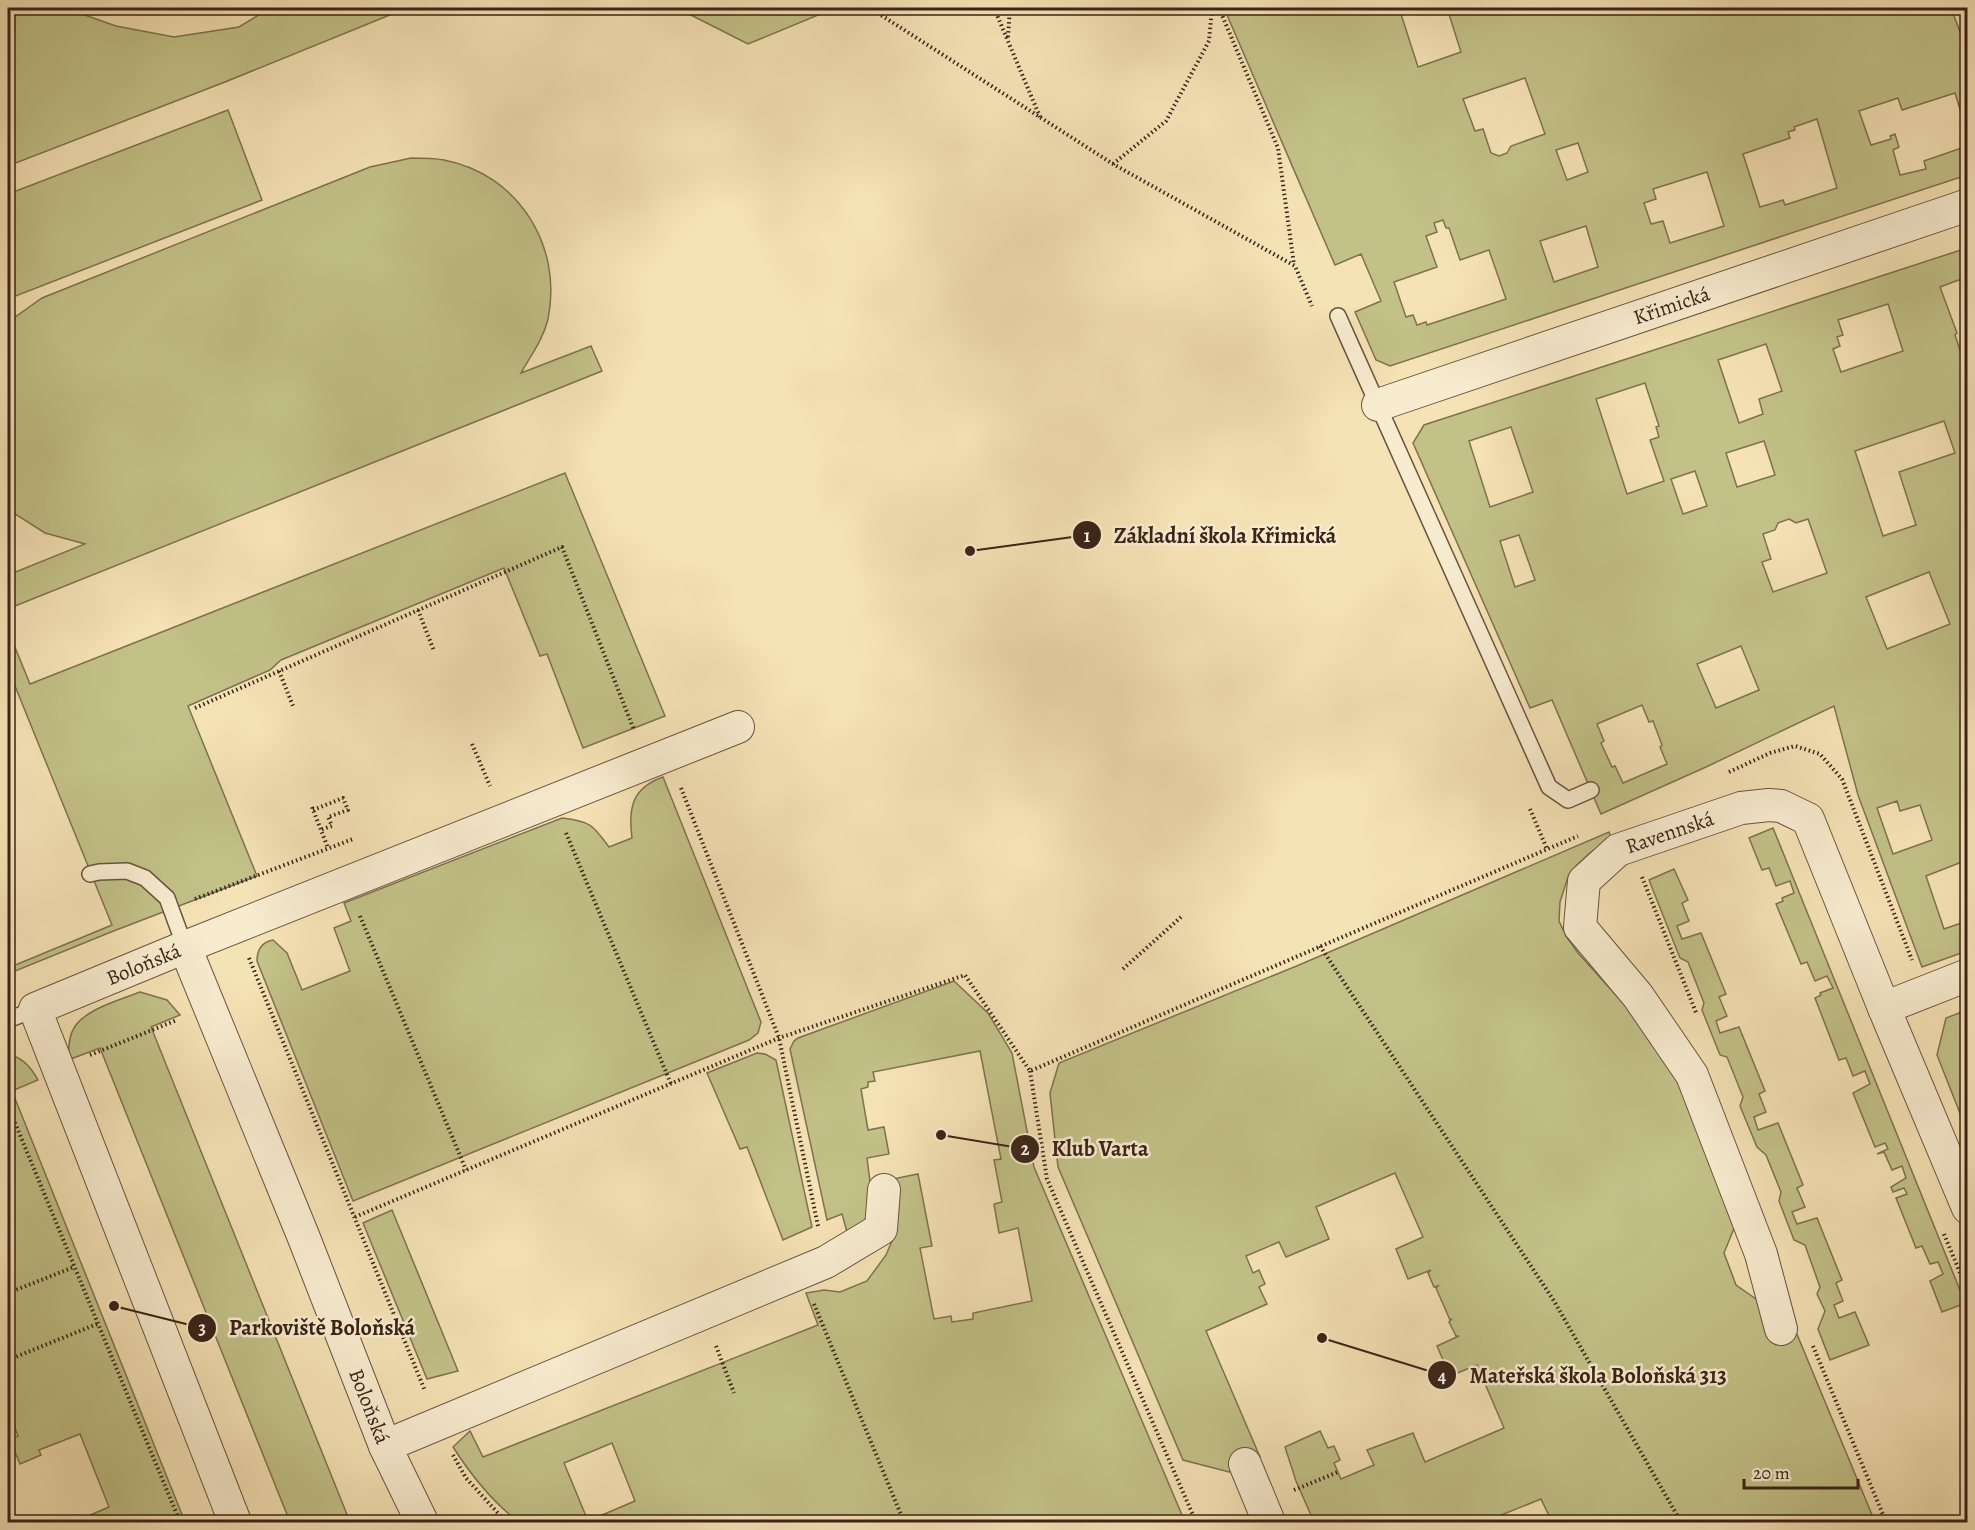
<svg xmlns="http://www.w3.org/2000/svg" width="1975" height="1530" font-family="Alegreya,serif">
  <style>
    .green { fill: #c2c188; stroke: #7e7250; stroke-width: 1.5; fill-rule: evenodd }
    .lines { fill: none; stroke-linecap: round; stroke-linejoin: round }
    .service-casing { stroke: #69533f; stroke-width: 18 }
    .minor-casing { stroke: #69533f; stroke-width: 34 }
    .path { stroke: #3a2318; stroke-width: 4; stroke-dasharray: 1.5 3; stroke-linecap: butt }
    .service { stroke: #f8eccf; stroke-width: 15 }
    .minor { stroke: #f8eccf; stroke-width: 32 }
    .labels { text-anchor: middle; stroke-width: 5; stroke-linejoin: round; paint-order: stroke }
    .street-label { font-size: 21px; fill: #3a2318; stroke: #f8eccf }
    .leader { fill: none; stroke: #3a2318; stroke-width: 2 }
    .callout-dot { fill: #3a2318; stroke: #f8eccf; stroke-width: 2 }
    .mark-label { font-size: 18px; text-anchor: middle; font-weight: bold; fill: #fff }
    .callout-label { font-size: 22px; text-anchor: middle; font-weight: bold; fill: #3a2318; stroke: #f8eccf; stroke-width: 5; stroke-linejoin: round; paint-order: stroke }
  </style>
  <rect width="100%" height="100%" fill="#f5e2b5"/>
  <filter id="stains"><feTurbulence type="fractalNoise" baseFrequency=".00333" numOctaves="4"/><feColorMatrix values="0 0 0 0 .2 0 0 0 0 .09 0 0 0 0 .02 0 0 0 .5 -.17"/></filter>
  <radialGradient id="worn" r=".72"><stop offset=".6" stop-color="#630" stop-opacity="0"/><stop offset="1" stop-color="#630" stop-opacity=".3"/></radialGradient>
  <g class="green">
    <path d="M 8,8 L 65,8 L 116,26 L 174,37 L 239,27 L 270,8 L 407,8 L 225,82 L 8,166 Z"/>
    <path d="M 677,8 L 835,8 L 748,44 Z"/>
    <path d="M 1224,8 L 1408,8 L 1400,11 L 1418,67 L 1461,52 L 1447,8 L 1833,8 L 1835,13 L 1851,8 L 1951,8 L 1967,50 L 1967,132 L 1955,93 L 1902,110 L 1898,98 L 1859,111 L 1871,145 L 1891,139 L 1890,136 L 1895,134 L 1899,147 L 1893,150 L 1900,175 L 1926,169 L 1924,161 L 1967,146 L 1967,175 L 1390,366 L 1376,360 L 1355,312 L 1381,301 L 1361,254 L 1335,265 ZM 1525,78 L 1545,134 L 1511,146 L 1507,153 L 1499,156 L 1491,153 L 1483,129 L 1475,131 L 1463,99 ZM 1817,119 L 1837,188 L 1785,205 L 1783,200 L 1760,207 L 1743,154 L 1790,138 L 1788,132 L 1795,130 L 1794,127 ZM 1578,143 L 1588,172 L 1567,180 L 1556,150 ZM 1707,172 L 1724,226 L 1670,243 L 1663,221 L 1651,224 L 1644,203 L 1656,199 L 1653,189 ZM 1443,220 L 1446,228 L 1449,228 L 1460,260 L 1489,250 L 1506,299 L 1427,325 L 1426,322 L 1417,325 L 1413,315 L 1406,317 L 1394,282 L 1437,267 L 1426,236 L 1437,232 L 1434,223 ZM 1586,226 L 1598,267 L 1554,282 L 1540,241 Z"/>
    <path d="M 228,110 L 262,200 L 8,299 L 8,194 Z"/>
    <path d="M 411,158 C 422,158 434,158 444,160 C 518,174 563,246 548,319 C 543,340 531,355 521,373 L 591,346 L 602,371 L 15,606 L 8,588 L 8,575 L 85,544 L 45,533 L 15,514 L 8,506 L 8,324 L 11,320 L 42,298 L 370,167 Z"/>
    <path d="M 1967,248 L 1967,277 L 1940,287 L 1957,333 L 1955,335 L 1967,371 L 1967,860 L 1926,876 L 1944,929 L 1967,921 L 1967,951 L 1922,967 L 1858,795 L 1834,706 L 1706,767 L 1601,814 L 1552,700 L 1530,708 L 1413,443 L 1424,425 ZM 1888,304 L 1903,351 L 1841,372 L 1833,349 L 1840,346 L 1837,337 L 1843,335 L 1838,320 ZM 1766,344 L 1782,391 L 1759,399 L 1763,414 L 1739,423 L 1718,360 ZM 1645,383 L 1659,426 L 1656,427 L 1659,437 L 1650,440 L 1664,481 L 1627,494 L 1596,399 ZM 1944,421 L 1955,453 L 1899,472 L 1916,525 L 1883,536 L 1855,451 ZM 1511,427 L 1533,492 L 1490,507 L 1469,441 ZM 1764,441 L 1775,475 L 1737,487 L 1726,453 ZM 1695,471 L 1707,506 L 1683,514 L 1671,479 ZM 1789,519 L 1796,523 L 1808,519 L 1827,573 L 1773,592 L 1762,562 L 1771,559 L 1763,534 L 1775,530 L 1778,523 ZM 1519,535 L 1535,580 L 1515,587 L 1500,541 ZM 1929,572 L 1950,624 L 1887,649 L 1866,597 ZM 1741,646 L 1759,690 L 1716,708 L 1697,664 ZM 1642,705 L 1649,722 L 1653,721 L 1662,745 L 1660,747 L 1667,764 L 1623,783 L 1615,766 L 1612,767 L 1601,743 L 1604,741 L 1597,724 ZM 1897,801 L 1900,811 L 1920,805 L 1932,840 L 1893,854 L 1877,808 Z"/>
    <path d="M 565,473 L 665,716 L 583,748 L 547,654 L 540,656 L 504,568 L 281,660 L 270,670 L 188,706 L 257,876 L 111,932 L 8,974 L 8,968 L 112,925 L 13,681 L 8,683 L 8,630 L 30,684 Z"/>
    <path d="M 663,777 L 761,1022 L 758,1033 L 749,1040 L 353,1201 L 257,961 C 257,950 262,942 273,940 L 287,953 L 302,990 L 350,971 L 334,928 L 351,921 L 344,903 L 562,818 C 590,821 593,825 609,847 L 632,838 C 628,808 632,788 663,777 Z"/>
    <path d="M 1773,828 L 1966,1305 L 1965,1306 L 1963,1304 L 1942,1312 L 1930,1281 L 1943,1274 L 1938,1262 L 1930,1264 L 1922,1246 L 1916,1248 L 1896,1198 L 1907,1194 L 1904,1188 L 1893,1192 L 1891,1187 L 1906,1178 L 1902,1166 L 1892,1170 L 1884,1152 L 1877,1154 L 1888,1149 L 1885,1143 L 1875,1147 L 1853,1093 L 1870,1084 L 1865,1071 L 1853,1076 L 1846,1058 L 1839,1060 L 1815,998 L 1821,995 L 1820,993 L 1833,988 L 1827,976 L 1815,981 L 1807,962 L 1801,964 L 1776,904 L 1783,901 L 1782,898 L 1794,893 L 1790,881 L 1776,886 L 1769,868 L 1762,870 L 1749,838 Z"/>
    <path d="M 1609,832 L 1612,840 L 1591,852 L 1576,866 L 1568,877 L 1560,902 L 1559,921 L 1566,936 L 1578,953 L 1625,1005 L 1681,1083 L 1735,1226 L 1724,1253 L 1736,1285 L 1759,1301 L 1796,1332 L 1875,1522 L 1552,1522 L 1541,1499 L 1484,1522 L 1314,1522 L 1296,1481 L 1285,1447 L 1320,1431 L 1328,1448 L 1334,1446 L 1340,1460 L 1334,1463 L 1341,1479 L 1374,1465 L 1367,1450 L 1413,1433 L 1425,1462 L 1504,1428 L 1477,1365 L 1450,1376 L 1437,1346 L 1459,1336 L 1456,1336 L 1449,1322 L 1452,1319 L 1450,1320 L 1436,1288 L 1438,1286 L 1434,1287 L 1428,1273 L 1431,1270 L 1408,1279 L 1396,1249 L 1423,1237 L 1395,1173 L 1316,1207 L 1329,1239 L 1286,1257 L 1279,1242 L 1246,1256 L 1253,1273 L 1259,1270 L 1265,1284 L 1259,1287 L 1267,1304 L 1206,1331 L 1260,1457 L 1229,1472 L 1183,1460 L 1058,1167 L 1050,1093 L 1059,1063 L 1299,965 Z"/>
    <path d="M 1674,869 L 1688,900 L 1682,903 L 1689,921 L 1677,926 L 1682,939 L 1701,933 L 1726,994 L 1719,997 L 1727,1016 L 1716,1021 L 1720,1033 L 1739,1027 L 1765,1091 L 1759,1094 L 1766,1112 L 1754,1117 L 1758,1130 L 1778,1123 L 1803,1185 L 1797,1188 L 1805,1207 L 1792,1212 L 1797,1224 L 1817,1218 L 1842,1280 L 1836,1283 L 1843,1301 L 1834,1305 L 1839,1318 L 1855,1312 L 1869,1345 L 1830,1360 L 1818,1329 L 1825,1311 L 1817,1294 L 1820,1287 L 1805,1245 L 1794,1240 L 1779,1201 L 1781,1192 L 1766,1155 L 1757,1147 L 1740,1106 L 1743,1097 L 1727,1057 L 1720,1055 L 1702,1010 L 1704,1003 L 1688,962 L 1680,958 L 1649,880 Z"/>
    <path d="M 954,981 L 988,1013 L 1012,1053 L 1034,1167 L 1185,1522 L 519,1522 C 492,1502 471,1475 453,1447 L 470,1431 L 483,1457 L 818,1325 L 806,1293 L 824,1290 L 840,1292 L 867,1281 L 886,1255 L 897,1229 L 893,1179 L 918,1174 L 932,1246 L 920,1248 L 934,1319 L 951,1316 L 952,1322 L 973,1319 L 973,1313 L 1032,1301 L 1018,1228 L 999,1233 L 994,1204 L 1002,1202 L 994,1160 L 1001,1159 L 980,1051 L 873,1072 L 875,1081 L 868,1082 L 868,1087 L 861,1089 L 868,1130 L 884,1127 L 889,1154 L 867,1158 L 873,1205 L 866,1222 L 847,1232 L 842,1214 L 827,1220 L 790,1049 L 794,1041 L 798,1038 ZM 612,1443 L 635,1501 L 588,1521 L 564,1463 Z"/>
    <path d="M 140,992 L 167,1000 L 180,1015 L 151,1027 L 350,1522 L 290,1522 L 100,1048 L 68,1060 C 69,1050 68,1037 74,1028 C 85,1009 120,1000 140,992 Z"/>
    <path d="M 1967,1010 L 1968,1010 L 1967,1131 L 1937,1055 L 1946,1018 Z"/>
    <path d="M 757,1053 L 765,1054 L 776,1060 L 812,1227 L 783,1240 L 747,1147 L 740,1149 L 707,1073 Z"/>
    <path d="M 8,1054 C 22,1057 31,1067 38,1080 L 12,1091 L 185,1522 L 59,1522 L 78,1515 L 81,1519 L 109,1507 L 80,1434 L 39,1450 L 41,1455 L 20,1464 L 10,1440 L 18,1436 L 8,1409 Z"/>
    <path d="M 392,1210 L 458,1371 L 427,1379 L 363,1223 Z"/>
  </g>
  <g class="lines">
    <defs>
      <g id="service">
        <path d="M 1338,316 L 1549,787 L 1568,800 L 1591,790"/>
        <path d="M 90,874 L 99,872 L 127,871 L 145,878 L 167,898 L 185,947"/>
        <path d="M 8,1020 L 35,1009"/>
      </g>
      <g id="minor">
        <path id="s1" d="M 1378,405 L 1968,205"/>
        <path d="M 185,947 L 738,727"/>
        <path d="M 1884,1008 L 1968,975"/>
        <path id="s2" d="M 1781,1329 L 1761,1254 L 1692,1075 L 1638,996 L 1580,927 L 1584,881 L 1618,850 L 1741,808 L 1769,805 L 1781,806 L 1808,819 L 1884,1008 L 1968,1208"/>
        <path d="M 385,1446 L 826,1262 L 881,1229 L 884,1190"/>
        <path d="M 1245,1464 L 1269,1522"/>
        <path id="s3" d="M 235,1522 L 35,1009 L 185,947 L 304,1238 L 385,1446 L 422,1522"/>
      </g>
    </defs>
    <use href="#service" class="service-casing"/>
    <use href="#minor" class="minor-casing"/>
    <g class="path">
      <path d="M 870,8 L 1113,164 L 1295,266 L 1312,306"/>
      <path d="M 994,8 L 1040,117"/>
      <path d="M 1219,8 L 1278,148 L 1294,265"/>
      <path d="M 879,12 L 890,8"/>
      <path d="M 1008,37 L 1010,8"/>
      <path d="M 1113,164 L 1166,121 L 1209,41 L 1212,8"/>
      <path d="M 418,610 L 434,651"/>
      <path d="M 279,671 L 293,706"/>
      <path d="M 195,708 L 562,547 L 634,730"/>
      <path d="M 472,744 L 490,786"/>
      <path d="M 1729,772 L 1770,753 L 1795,746 L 1820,754 L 1842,779 L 1912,960"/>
      <path d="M 681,788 L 779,1038 L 818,1226"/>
      <path d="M 312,807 L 328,848"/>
      <path d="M 1530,809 L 1547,849"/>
      <path d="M 313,810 L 343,798 L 348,810 L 328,817 L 332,826 L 320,830"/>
      <path d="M 566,833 L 671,1084"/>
      <path d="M 1642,877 L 1697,1015"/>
      <path d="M 195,899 L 353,839"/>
      <path d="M 360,916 L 466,1170"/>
      <path d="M 1320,946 L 1554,1301 L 1681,1522"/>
      <path d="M 249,958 L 425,1391"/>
      <path d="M 1123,969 L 1181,917"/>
      <path d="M 90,1055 L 177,1020"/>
      <path d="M 1030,1071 L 1047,1179 L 1196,1522"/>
      <path d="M 8,1106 L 180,1522"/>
      <path d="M 355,1217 L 779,1038 L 965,975 L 1030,1071 L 1578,836"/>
      <path d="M 1944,1234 L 1968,1292"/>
      <path d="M 8,1293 L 74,1267"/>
      <path d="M 814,1304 L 904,1522"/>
      <path d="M 716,1346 L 734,1393"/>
      <path d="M 1813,1346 L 1886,1522"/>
      <path d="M 8,1360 L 97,1324"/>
      <path d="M 453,1455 L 466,1478 L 506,1522"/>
      <path d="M 1294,1490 L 1338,1472"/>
      <path d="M 73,1517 L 75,1522"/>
    </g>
    <use href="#service" class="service"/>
    <use href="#minor" class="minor"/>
  </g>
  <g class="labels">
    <g class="street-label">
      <text dy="7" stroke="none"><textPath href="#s1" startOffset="310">Křimická</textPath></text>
      <text dy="7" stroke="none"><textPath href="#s2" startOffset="602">Ravennská</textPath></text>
      <text dy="7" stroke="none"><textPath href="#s3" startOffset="668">Boloňská</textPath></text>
      <text dy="7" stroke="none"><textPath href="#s3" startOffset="1208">Boloňská</textPath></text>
    </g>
  </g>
  <path class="leader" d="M970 551L1087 535M941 1135L1025 1149M114 1306L202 1328M1322 1338L1442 1375"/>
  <g class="callout-dot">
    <circle cx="970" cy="551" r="6"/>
    <circle cx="941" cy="1135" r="6"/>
    <circle cx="114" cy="1306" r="6"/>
    <circle cx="1322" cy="1338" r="6"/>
    <circle cx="1087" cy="535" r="15"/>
    <circle cx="1025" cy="1149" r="15"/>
    <circle cx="202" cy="1328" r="15"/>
    <circle cx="1442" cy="1375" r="15"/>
  </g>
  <g class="mark-label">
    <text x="1087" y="542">1</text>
    <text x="1025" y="1155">2</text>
    <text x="202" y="1334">3</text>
    <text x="1442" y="1382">4</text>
  </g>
  <g class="callout-label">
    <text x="1225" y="543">Základní škola Křimická</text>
    <text x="1100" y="1156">Klub Varta</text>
    <text x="322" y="1335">Parkoviště Boloňská</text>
    <text x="1598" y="1383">Mateřská škola Boloňská 313</text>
  </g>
  <rect width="1975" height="1530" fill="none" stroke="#f5e2b5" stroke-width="30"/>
  <rect x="9" y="9" width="1957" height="1512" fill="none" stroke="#3a2318" stroke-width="3"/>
  <rect x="15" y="15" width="1945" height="1500" fill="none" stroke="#3a2318" stroke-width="1.5"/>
  <path d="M1744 1479v9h114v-9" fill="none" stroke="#3a2318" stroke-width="3"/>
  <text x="1753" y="1479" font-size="18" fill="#3a2318" stroke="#f8eccf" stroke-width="4.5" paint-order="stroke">20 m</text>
  <rect width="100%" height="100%" filter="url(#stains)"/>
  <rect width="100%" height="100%" fill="url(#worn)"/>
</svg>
